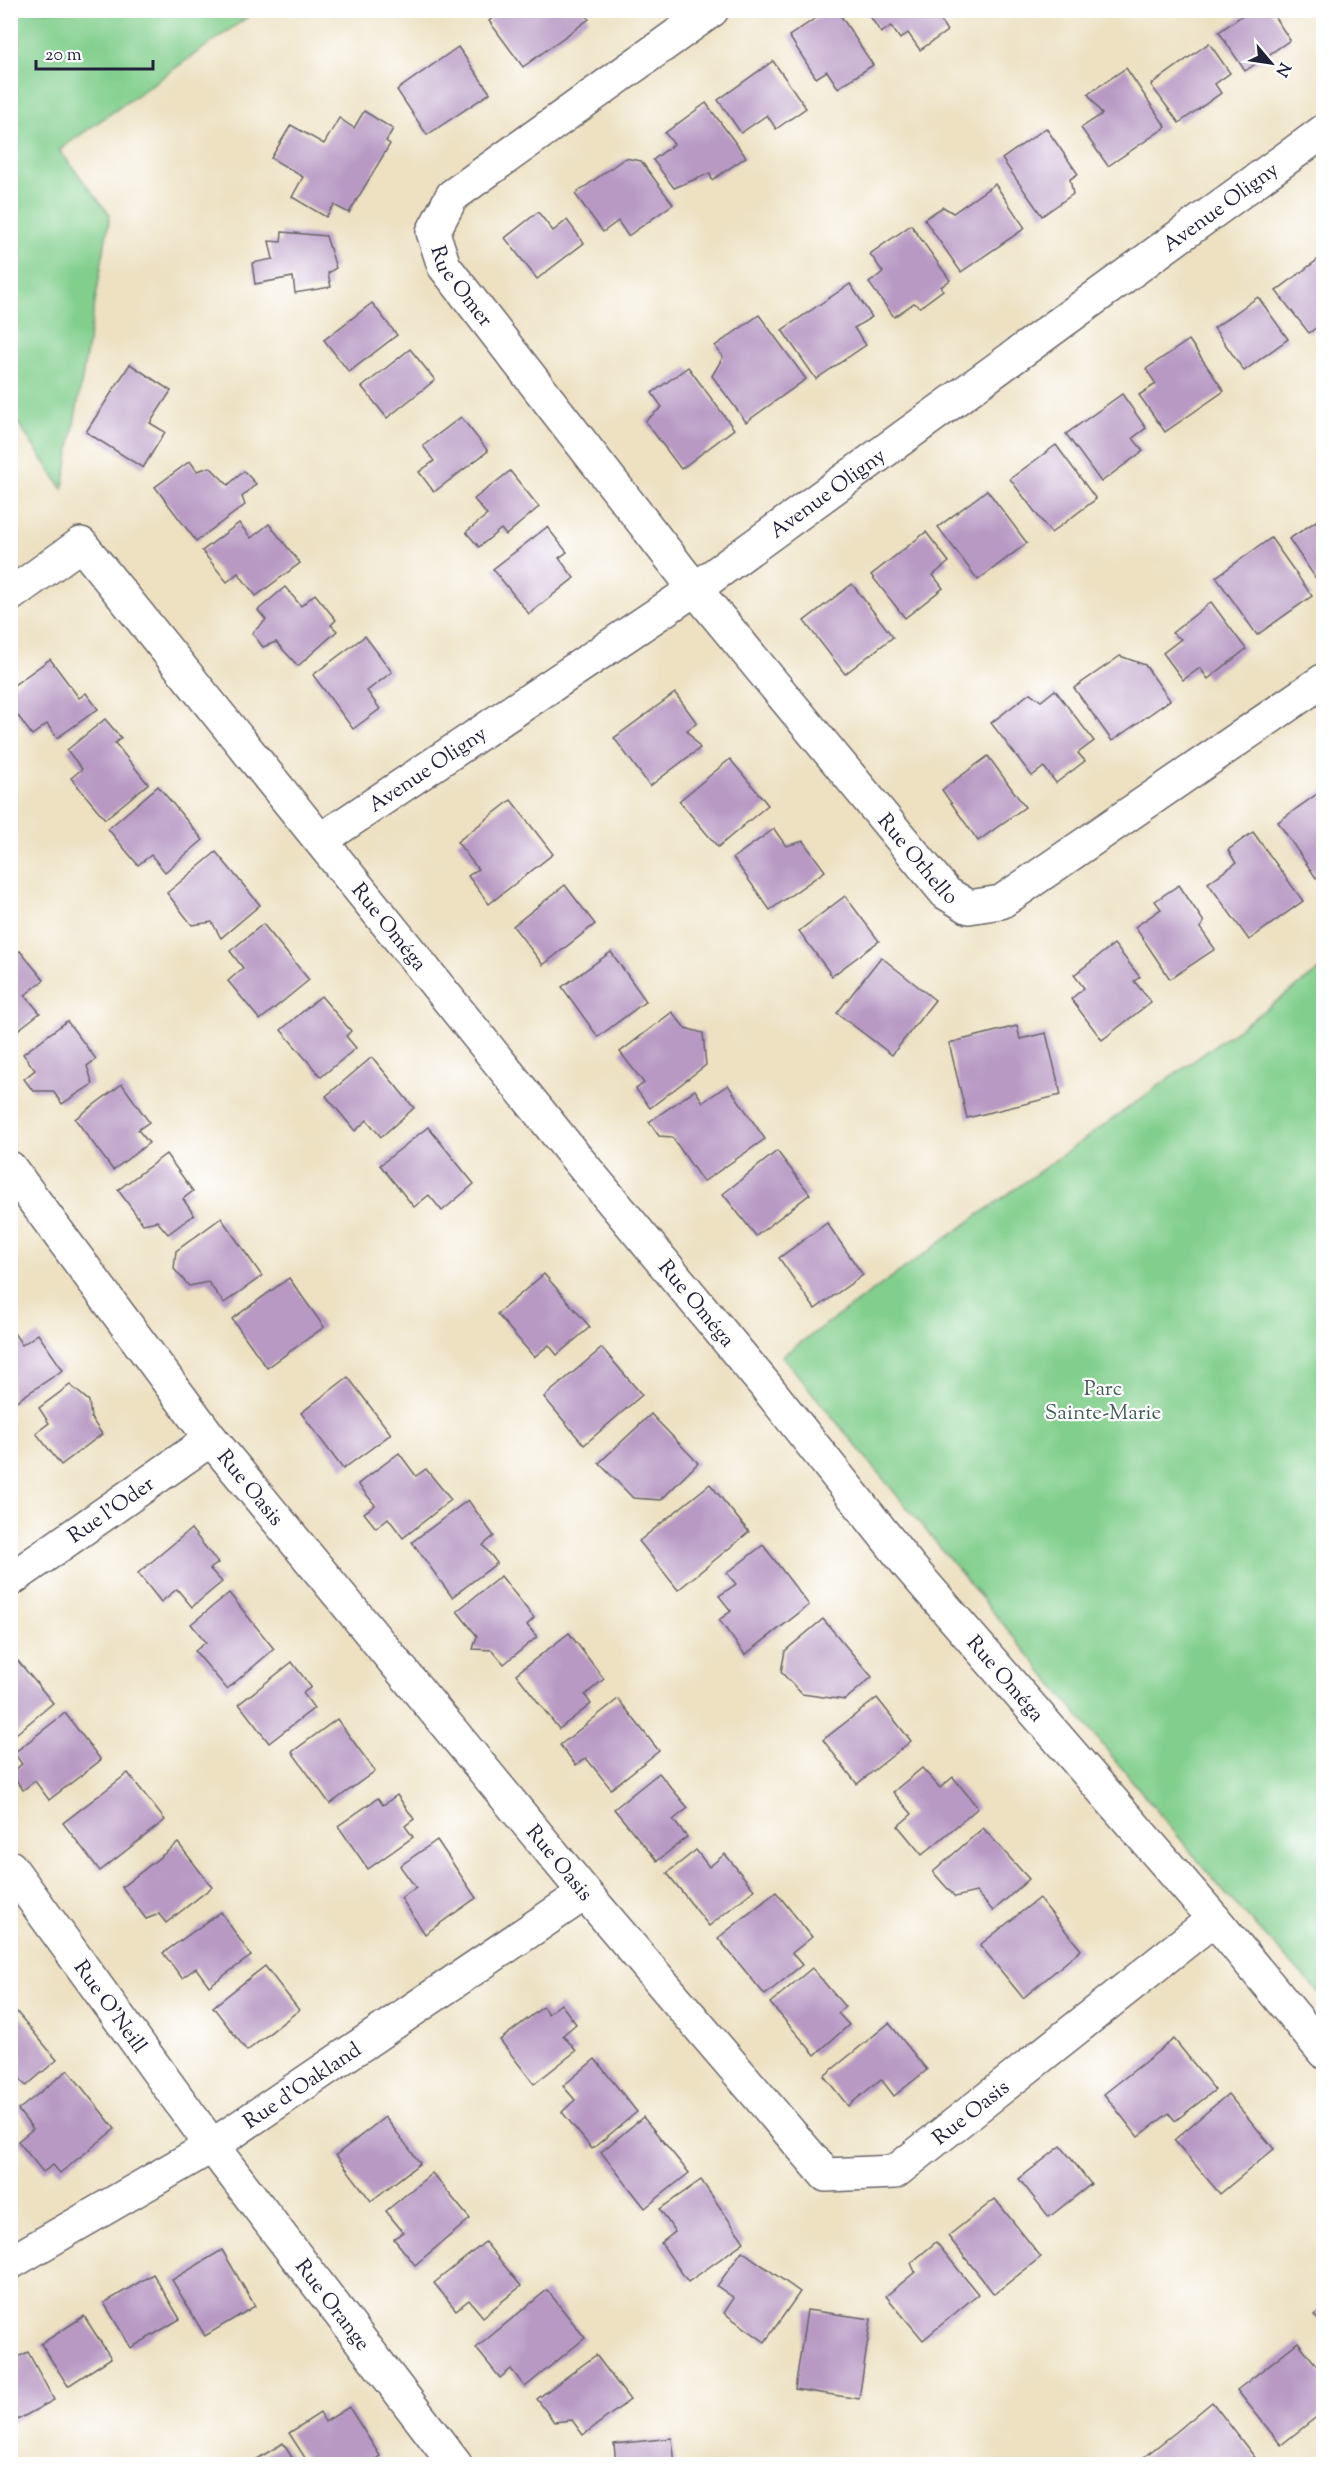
<svg xmlns="http://www.w3.org/2000/svg" width="1334" height="2475" font-family="'Sorts Mill Goudy',serif">
  <style>
    .green { fill: #82cf8d; stroke: #527864; stroke-width: 1.5 }
    .building { fill: #b799c3 }
    .lines { fill: none; stroke-linecap: round; stroke-linejoin: round }
    .minor-casing { stroke: #69656a; stroke-width: 36 }
    .minor { stroke: #fff; stroke-width: 33 }
    .labels { text-anchor: middle; stroke-width: 4.5; stroke-linejoin: round; paint-order: stroke }
    .street-label { font-size: 21px; fill: #22223b; stroke: #fff }
    .park-label { font-size: 21px; fill: #445f58; stroke: #fff }
  </style>
  <rect width="100%" height="100%" fill="#fff"/>
  <filter id="ink" filterUnits="userSpaceOnUse"><feTurbulence type="fractalNoise" baseFrequency=".0167" numOctaves="2"/><feDisplacementMap in="SourceGraphic" scale="12" xChannelSelector="R" yChannelSelector="G"/><feConvolveMatrix kernelMatrix="1 2 1 2 8 2 1 2 1" color-interpolation-filters="sRGB"/></filter>
  <filter id="wash" filterUnits="userSpaceOnUse"><feTurbulence type="fractalNoise" baseFrequency=".008" numOctaves="4" result="noise"/><feDisplacementMap in="SourceGraphic" scale="24" xChannelSelector="R" yChannelSelector="G"/><feGaussianBlur stdDeviation="1.35" result="paint"/><feColorMatrix in="noise" values="0 0 0 0 0 0 0 0 0 0 0 0 0 0 0 0 0 1.4 0 .05"/><feComposite in="paint" operator="in"/></filter>
  <g filter="url(#wash)">
    <rect width="100%" height="100%" fill="#ede1c2"/>
    <g class="green">
      <path d="M 10,11 L 256,11 L 59,150 L 110,215 L 63,489 L 11,413 Z"/>
      <path d="M 1323,968 L 1323,1997 L 1224,1892 L 782,1356 Z"/>
    </g>
    <g id="blocks">
      <g class="building">
        <path d="M 503,10 L 583,10 L 589,19 L 523,67 L 489,21 Z"/>
        <path d="M 828,10 L 837,10 L 873,65 L 838,88 L 827,71 L 816,78 L 789,36 Z"/>
        <path d="M 866,10 L 947,10 L 938,16 L 947,31 L 920,50 L 908,33 L 900,39 L 891,26 L 881,33 Z"/>
        <path d="M 1250,10 L 1270,10 L 1290,40 L 1245,71 L 1219,32 Z"/>
        <path d="M 1209,43 L 1230,73 L 1215,84 L 1221,93 L 1179,123 L 1151,85 Z"/>
        <path d="M 458,47 L 490,93 L 427,135 L 397,90 Z"/>
        <path d="M 773,61 L 806,108 L 776,129 L 767,115 L 741,133 L 718,100 Z"/>
        <path d="M 1126,68 L 1166,127 L 1108,166 L 1081,128 L 1102,114 L 1088,94 Z"/>
        <path d="M 706,103 L 746,157 L 712,180 L 710,173 L 674,188 L 653,160 L 674,144 L 665,133 Z"/>
        <path d="M 364,111 L 393,129 L 386,141 L 390,144 L 349,213 L 334,205 L 326,217 L 292,197 L 303,177 L 271,158 L 291,125 L 324,144 L 339,118 L 354,128 Z"/>
        <path d="M 1046,128 L 1078,174 L 1070,179 L 1073,194 L 1042,216 L 1002,159 Z"/>
        <path d="M 625,158 L 641,161 L 673,204 L 628,236 L 618,221 L 603,232 L 575,194 Z"/>
        <path d="M 995,184 L 1025,228 L 961,272 L 924,219 L 943,207 L 953,213 Z"/>
        <path d="M 538,212 L 553,231 L 567,220 L 584,243 L 537,279 L 505,238 Z"/>
        <path d="M 911,225 L 950,280 L 941,287 L 943,290 L 920,307 L 914,303 L 894,317 L 869,283 L 883,272 L 870,254 Z"/>
        <path d="M 282,232 L 326,236 L 336,268 L 328,273 L 331,287 L 295,293 L 293,277 L 255,284 L 252,263 L 273,259 L 269,241 L 281,242 Z"/>
        <path d="M 1324,255 L 1324,322 L 1309,333 L 1276,291 Z"/>
        <path d="M 850,284 L 872,317 L 854,328 L 866,345 L 816,379 L 782,330 Z"/>
        <path d="M 1258,297 L 1288,339 L 1244,371 L 1214,328 Z"/>
        <path d="M 372,303 L 397,335 L 349,372 L 324,340 Z"/>
        <path d="M 759,315 L 806,379 L 746,422 L 712,376 L 723,357 L 715,346 Z"/>
        <path d="M 1189,340 L 1224,391 L 1165,432 L 1139,395 L 1156,384 L 1146,369 Z"/>
        <path d="M 410,349 L 435,380 L 387,418 L 362,387 Z"/>
        <path d="M 130,364 L 171,391 L 150,423 L 165,432 L 143,468 L 86,432 Z"/>
        <path d="M 688,367 L 734,429 L 681,469 L 645,421 L 662,407 L 652,393 Z"/>
        <path d="M 1122,394 L 1146,428 L 1133,438 L 1143,451 L 1101,482 L 1066,434 Z"/>
        <path d="M 461,417 L 488,451 L 434,492 L 419,472 L 434,461 L 423,446 Z"/>
        <path d="M 1056,445 L 1096,499 L 1051,533 L 1010,479 Z"/>
        <path d="M 190,461 L 197,471 L 210,467 L 228,485 L 244,471 L 256,484 L 242,497 L 245,505 L 196,541 L 155,487 Z"/>
        <path d="M 510,471 L 539,507 L 506,535 L 501,529 L 479,547 L 466,532 L 487,515 L 474,499 Z"/>
        <path d="M 987,490 L 1027,543 L 978,580 L 938,527 Z"/>
        <path d="M 1324,516 L 1324,575 L 1317,580 L 1289,539 Z"/>
        <path d="M 239,523 L 251,538 L 269,524 L 300,563 L 256,596 L 238,573 L 227,582 L 202,551 Z"/>
        <path d="M 547,527 L 567,552 L 559,558 L 574,578 L 529,614 L 493,569 Z"/>
        <path d="M 926,532 L 949,562 L 933,575 L 943,588 L 905,618 L 871,575 Z"/>
        <path d="M 1271,538 L 1312,596 L 1257,635 L 1216,577 Z"/>
        <path d="M 852,584 L 893,637 L 845,674 L 804,621 Z"/>
        <path d="M 285,587 L 301,606 L 315,594 L 336,620 L 331,625 L 337,631 L 298,666 L 276,642 L 263,647 L 252,633 L 266,620 L 258,610 Z"/>
        <path d="M 1211,602 L 1246,649 L 1208,679 L 1200,668 L 1183,680 L 1163,653 L 1181,639 L 1172,633 Z"/>
        <path d="M 365,636 L 392,672 L 367,691 L 380,709 L 353,729 L 313,675 Z"/>
        <path d="M 1120,656 L 1145,665 L 1170,700 L 1112,741 L 1074,688 Z"/>
        <path d="M 50,659 L 79,698 L 86,693 L 98,709 L 57,738 L 47,724 L 32,735 L 10,705 L 10,688 Z"/>
        <path d="M 1055,690 L 1094,741 L 1078,753 L 1085,761 L 1056,783 L 1044,767 L 1032,776 L 991,723 L 1030,693 L 1041,701 Z"/>
        <path d="M 675,693 L 697,723 L 687,730 L 700,748 L 650,786 L 614,738 Z"/>
        <path d="M 105,719 L 121,738 L 115,743 L 148,784 L 105,819 L 71,778 L 82,769 L 67,750 Z"/>
        <path d="M 988,756 L 1025,807 L 978,841 L 942,790 Z"/>
        <path d="M 730,759 L 768,805 L 718,847 L 679,801 Z"/>
        <path d="M 158,786 L 203,840 L 165,872 L 151,855 L 138,865 L 108,829 Z"/>
        <path d="M 1324,789 L 1324,873 L 1316,878 L 1278,822 Z"/>
        <path d="M 511,800 L 553,854 L 489,904 L 468,876 L 478,869 L 457,842 Z"/>
        <path d="M 774,829 L 786,846 L 803,841 L 825,871 L 770,910 L 733,858 Z"/>
        <path d="M 1253,832 L 1303,901 L 1249,940 L 1208,883 L 1236,863 L 1228,850 Z"/>
        <path d="M 216,852 L 260,905 L 221,938 L 212,922 L 192,925 L 167,893 Z"/>
        <path d="M 565,885 L 595,924 L 543,965 L 513,926 Z"/>
        <path d="M 1179,885 L 1204,922 L 1200,928 L 1215,949 L 1170,979 L 1135,927 L 1161,909 L 1155,901 Z"/>
        <path d="M 845,896 L 879,941 L 832,976 L 799,931 Z"/>
        <path d="M 263,924 L 309,980 L 260,1020 L 228,981 L 243,968 L 230,951 Z"/>
        <path d="M 1114,944 L 1140,977 L 1134,981 L 1151,1002 L 1102,1040 L 1071,999 L 1084,988 L 1074,975 Z"/>
        <path d="M 20,951 L 44,980 L 25,995 L 40,1013 L 10,1036 L 10,958 Z"/>
        <path d="M 611,952 L 646,1001 L 598,1037 L 562,987 Z"/>
        <path d="M 881,957 L 935,1000 L 892,1055 L 837,1013 Z"/>
        <path d="M 321,996 L 351,1031 L 346,1036 L 356,1048 L 321,1077 L 281,1030 Z"/>
        <path d="M 672,1012 L 685,1028 L 703,1033 L 706,1065 L 650,1108 L 636,1089 L 644,1083 L 620,1052 Z"/>
        <path d="M 67,1021 L 96,1059 L 87,1066 L 93,1084 L 62,1104 L 53,1091 L 33,1091 L 24,1079 L 35,1070 L 23,1054 Z"/>
        <path d="M 1017,1026 L 1020,1039 L 1046,1033 L 1061,1095 L 967,1118 L 949,1043 Z"/>
        <path d="M 372,1057 L 414,1108 L 381,1137 L 367,1120 L 355,1131 L 326,1096 Z"/>
        <path d="M 122,1084 L 149,1122 L 138,1130 L 149,1143 L 113,1170 L 75,1119 Z"/>
        <path d="M 728,1085 L 765,1139 L 703,1182 L 672,1137 L 659,1136 L 649,1122 L 695,1090 L 703,1102 Z"/>
        <path d="M 428,1127 L 474,1184 L 442,1211 L 429,1195 L 414,1207 L 380,1165 Z"/>
        <path d="M 777,1151 L 810,1194 L 756,1236 L 723,1194 Z"/>
        <path d="M 166,1154 L 193,1191 L 183,1199 L 194,1215 L 168,1234 L 157,1221 L 143,1224 L 118,1190 Z"/>
        <path d="M 221,1218 L 262,1276 L 224,1303 L 208,1282 L 189,1286 L 174,1269 L 176,1251 Z"/>
        <path d="M 827,1223 L 863,1275 L 815,1309 L 779,1258 Z"/>
        <path d="M 544,1274 L 590,1327 L 557,1355 L 549,1345 L 534,1357 L 497,1314 Z"/>
        <path d="M 289,1278 L 324,1327 L 267,1368 L 232,1319 Z"/>
        <path d="M 12,1330 L 22,1345 L 38,1334 L 63,1370 L 12,1404 Z"/>
        <path d="M 602,1348 L 642,1395 L 584,1445 L 544,1397 Z"/>
        <path d="M 348,1377 L 391,1434 L 343,1469 L 301,1413 Z"/>
        <path d="M 70,1385 L 89,1401 L 91,1418 L 102,1434 L 61,1465 L 36,1433 L 49,1423 L 39,1408 Z"/>
        <path d="M 651,1414 L 698,1463 L 661,1500 L 633,1498 L 599,1463 Z"/>
        <path d="M 399,1453 L 416,1476 L 426,1469 L 451,1500 L 403,1538 L 388,1518 L 376,1528 L 364,1513 L 375,1505 L 358,1484 Z"/>
        <path d="M 710,1484 L 749,1532 L 678,1590 L 639,1541 Z"/>
        <path d="M 468,1500 L 494,1536 L 483,1545 L 497,1563 L 452,1597 L 412,1542 Z"/>
        <path d="M 191,1529 L 218,1563 L 210,1569 L 222,1582 L 192,1607 L 177,1589 L 161,1602 L 138,1573 Z"/>
        <path d="M 763,1545 L 809,1605 L 745,1655 L 719,1620 L 731,1611 L 719,1596 L 736,1584 L 727,1573 Z"/>
        <path d="M 501,1576 L 534,1618 L 527,1625 L 537,1637 L 504,1664 L 492,1650 L 473,1649 L 477,1636 L 457,1611 Z"/>
        <path d="M 229,1593 L 274,1649 L 227,1689 L 195,1651 L 206,1642 L 191,1624 Z"/>
        <path d="M 823,1619 L 872,1677 L 845,1700 L 802,1694 L 781,1672 L 785,1651 Z"/>
        <path d="M 569,1633 L 604,1679 L 585,1695 L 591,1704 L 559,1729 L 516,1674 Z"/>
        <path d="M 18,1661 L 53,1703 L 10,1739 L 10,1667 Z"/>
        <path d="M 292,1662 L 311,1687 L 303,1693 L 314,1708 L 269,1743 L 239,1704 Z"/>
        <path d="M 877,1698 L 911,1741 L 857,1784 L 823,1740 Z"/>
        <path d="M 618,1699 L 659,1751 L 611,1789 L 586,1758 L 576,1765 L 560,1745 Z"/>
        <path d="M 65,1713 L 101,1760 L 49,1800 L 35,1781 L 23,1790 L 11,1773 L 22,1764 L 14,1753 Z"/>
        <path d="M 337,1719 L 375,1771 L 330,1804 L 292,1752 Z"/>
        <path d="M 922,1768 L 940,1788 L 953,1777 L 978,1808 L 922,1855 L 898,1826 L 912,1814 L 893,1792 Z"/>
        <path d="M 128,1773 L 165,1820 L 100,1871 L 63,1823 Z"/>
        <path d="M 659,1773 L 688,1808 L 673,1820 L 687,1837 L 657,1861 L 614,1809 Z"/>
        <path d="M 397,1795 L 414,1819 L 405,1826 L 413,1837 L 368,1869 L 338,1826 L 378,1798 L 383,1805 Z"/>
        <path d="M 983,1828 L 1029,1879 L 993,1911 L 976,1892 L 955,1897 L 933,1872 Z"/>
        <path d="M 437,1840 L 476,1898 L 425,1934 L 401,1898 L 416,1888 L 400,1866 Z"/>
        <path d="M 178,1843 L 212,1887 L 166,1923 L 159,1914 L 146,1919 L 122,1887 Z"/>
        <path d="M 696,1850 L 709,1867 L 725,1854 L 754,1890 L 709,1926 L 667,1873 Z"/>
        <path d="M 776,1892 L 812,1937 L 792,1953 L 802,1965 L 765,1995 L 718,1938 Z"/>
        <path d="M 1039,1898 L 1081,1950 L 1023,1998 L 980,1945 Z"/>
        <path d="M 221,1912 L 251,1956 L 209,1986 L 196,1968 L 182,1978 L 163,1953 Z"/>
        <path d="M 265,1966 L 299,2010 L 247,2051 L 213,2007 Z"/>
        <path d="M 812,1968 L 845,2007 L 838,2013 L 849,2025 L 815,2055 L 770,2003 Z"/>
        <path d="M 10,2004 L 57,2060 L 26,2086 L 10,2067 Z"/>
        <path d="M 561,2004 L 576,2024 L 563,2035 L 576,2051 L 534,2084 L 500,2040 L 543,2007 L 548,2014 Z"/>
        <path d="M 889,2023 L 927,2070 L 894,2096 L 881,2079 L 848,2106 L 824,2076 Z"/>
        <path d="M 1174,2039 L 1215,2090 L 1175,2121 L 1169,2113 L 1138,2137 L 1104,2094 Z"/>
        <path d="M 595,2059 L 637,2112 L 592,2149 L 562,2112 L 575,2100 L 563,2086 Z"/>
        <path d="M 68,2070 L 115,2129 L 60,2173 L 53,2165 L 43,2172 L 18,2141 L 33,2129 L 18,2110 Z"/>
        <path d="M 1228,2094 L 1274,2149 L 1220,2194 L 1174,2140 Z"/>
        <path d="M 385,2117 L 420,2163 L 371,2201 L 336,2155 Z"/>
        <path d="M 643,2117 L 689,2173 L 645,2208 L 601,2152 Z"/>
        <path d="M 1061,2146 L 1091,2184 L 1049,2217 L 1019,2179 Z"/>
        <path d="M 432,2173 L 470,2219 L 415,2265 L 394,2239 L 403,2232 L 386,2211 Z"/>
        <path d="M 701,2180 L 744,2242 L 688,2282 L 661,2243 L 675,2232 L 660,2209 Z"/>
        <path d="M 995,2199 L 1041,2257 L 994,2294 L 948,2236 Z"/>
        <path d="M 485,2242 L 521,2286 L 483,2317 L 469,2300 L 456,2310 L 434,2283 Z"/>
        <path d="M 936,2242 L 978,2294 L 923,2340 L 886,2296 L 915,2272 L 911,2263 Z"/>
        <path d="M 222,2250 L 255,2306 L 205,2336 L 172,2280 Z"/>
        <path d="M 742,2251 L 800,2292 L 765,2342 L 724,2313 L 734,2298 L 717,2286 Z"/>
        <path d="M 153,2274 L 180,2319 L 131,2348 L 104,2303 Z"/>
        <path d="M 547,2290 L 585,2338 L 525,2387 L 511,2369 L 500,2378 L 476,2348 Z"/>
        <path d="M 1324,2308 L 1324,2326 L 1314,2315 Z"/>
        <path d="M 807,2310 L 871,2319 L 859,2399 L 795,2389 Z"/>
        <path d="M 84,2316 L 111,2358 L 68,2386 L 41,2344 Z"/>
        <path d="M 1298,2342 L 1324,2375 L 1324,2411 L 1281,2445 L 1237,2390 Z"/>
        <path d="M 28,2352 L 54,2400 L 10,2424 L 10,2361 Z"/>
        <path d="M 596,2355 L 630,2400 L 583,2435 L 572,2420 L 554,2422 L 537,2399 Z"/>
        <path d="M 1212,2402 L 1260,2464 L 1135,2464 L 1176,2432 Z"/>
        <path d="M 349,2407 L 380,2456 L 368,2464 L 309,2464 L 289,2433 L 320,2413 L 325,2422 Z"/>
        <path d="M 672,2438 L 675,2464 L 616,2464 L 614,2444 Z"/>
        <path d="M 283,2443 L 296,2464 L 249,2464 Z"/>
      </g>
    </g>
  </g>
  <g filter="url(#ink)">
    <use href="#blocks" fill-opacity="0" stroke="#69656a" stroke-width="1.5"/>
    <g class="lines">
      <defs>
        <g id="minor">
          <path id="s1" d="M 712,10 L 452,196 L 433,232 L 444,266 L 695,589 L 946,893 L 969,907 L 1001,902 L 1324,680"/>
          <path id="s2" d="M 10,595 L 81,544 L 574,1155 L 765,1385 L 909,1566 L 1214,1919 L 1324,2052"/>
          <path id="s3" d="M 321,840 L 695,589 L 1324,131"/>
          <path id="s4" d="M 10,1168 L 211,1439 L 585,1893 L 826,2175 L 895,2172 L 1214,1919"/>
          <path id="s5" d="M 10,1580 L 211,1439"/>
          <path id="s6" d="M 10,1867 L 212,2146 L 455,2464"/>
          <path id="s7" d="M 10,2263 L 212,2146 L 585,1893"/>
        </g>
      </defs>
      <use href="#minor" class="minor-casing"/>
      <use href="#minor" class="minor"/>
    </g>
  </g>
  <g class="labels">
    <g class="street-label">
      <text dy="7" stroke="none"><textPath href="#s3" startOffset="1100">Avenue Oligny</textPath></text>
      <text dy="7" stroke="none"><textPath href="#s1" startOffset="422">Rue Omer</textPath></text>
      <text dy="7" stroke="none"><textPath href="#s3" startOffset="614">Avenue Oligny</textPath></text>
      <text dy="7" stroke="none"><textPath href="#s3" startOffset="128">Avenue Oligny</textPath></text>
      <text dy="7" stroke="none"><textPath href="#s1" startOffset="1155">Rue Othello</textPath></text>
      <text dy="7" stroke="none"><textPath href="#s2" startOffset="579">Rue Oméga</textPath></text>
      <text dy="7" stroke="none"><textPath href="#s2" startOffset="1065">Rue Oméga</textPath></text>
      <text dy="7" stroke="none"><textPath href="#s4" startOffset="400">Rue Oasis</textPath></text>
      <text dy="7" stroke="none"><textPath href="#s5" startOffset="123">Rue l'Oder</textPath></text>
      <text dy="7" stroke="none"><textPath href="#s2" startOffset="1551">Rue Oméga</textPath></text>
      <text dy="7" stroke="none"><textPath href="#s4" startOffset="886">Rue Oasis</textPath></text>
      <text dy="7" stroke="none"><textPath href="#s6" startOffset="172">Rue O'Neill</textPath></text>
      <text dy="7" stroke="none"><textPath href="#s7" startOffset="342">Rue d'Oakland</textPath></text>
      <text dy="7" stroke="none"><textPath href="#s4" startOffset="1462">Rue Oasis</textPath></text>
      <text dy="7" stroke="none"><textPath href="#s6" startOffset="544">Rue Orange</textPath></text>
    </g>
    <g class="park-label">
      <text x="1103" y="1395">Parc<tspan x="1103" dy="24">Sainte-Marie</tspan></text>
    </g>
  </g>
  <rect width="1334" height="2475" fill="none" stroke="#fff" stroke-width="36"/>
  <g transform="translate(1271 63) rotate(119)" stroke="#ffffff" stroke-width="4.5" paint-order="stroke">
  <path d="M0-4.5L10 22L0 15L-10 22Z" fill="#22223b"/>
  <text y="-9" font-size="16" font-weight="bold" text-anchor="middle" fill="#22223b">N</text>
  </g>
  <path d="M36 60v9h117v-9" fill="none" stroke="#22223b" stroke-width="3"/>
  <text x="45" y="60" font-size="18" fill="#22223b" stroke="#ffffff" stroke-width="4.5" paint-order="stroke">20 m</text>
</svg>
